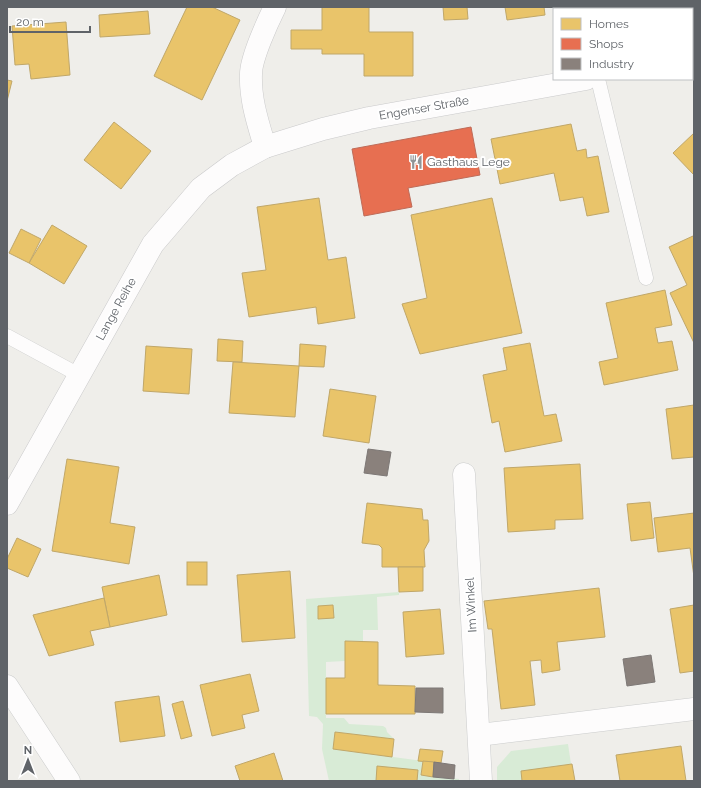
<svg xmlns="http://www.w3.org/2000/svg" width="701" height="788" font-family="Raleway,sans-serif">
  <style>
    .green { fill: #d8ebd6 }
    .homes { fill: #e9c46a; stroke: #c0a769 }
    .shops { fill: #e76f51; stroke: #be6b58 }
    .industry { fill: #8a817c; stroke: #7d7876 }
    .lines { fill: none; stroke-linecap: round; stroke-linejoin: round }
    .lane-casing { stroke: #cbcccc; stroke-width: 15 }
    .street-casing { stroke: #cbcccc; stroke-width: 23 }
    .secondary-casing { stroke: #cacacb; stroke-width: 23 }
    .lane { stroke: #fdfcfc; stroke-width: 14 }
    .street { stroke: #fdfcfc; stroke-width: 22 }
    .secondary { stroke: #fdfcfc; stroke-width: 22 }
    .labels { text-anchor: middle; stroke-width: 4; stroke-linejoin: round; paint-order: stroke }
    .street-label { font-size: 12px; fill: #5f6368; stroke: #fff }
    .poi-label { font-size: 12px; fill: #5f6368; stroke: #fff; text-anchor: start }
  </style>
  <rect width="100%" height="100%" fill="#efeeea"/>
  <g class="green">
    <path d="M 399,592 L 399,595 L 377,597 L 378,630 L 363,630 L 363,642 L 345,641 L 345,661 L 326,662 L 326,718 L 344,718 L 349,724 L 383,726 L 386,728 L 387,732 L 394,739 L 335,732 L 333,749 L 423,761 L 421,775 L 459,779 L 459,781 L 329,781 L 322,749 L 323,724 L 317,717 L 309,716 L 306,599 Z"/>
    <path d="M 568,744 L 571,764 L 522,781 L 497,781 L 497,767 L 511,751 Z"/>
  </g>
  <g class="homes">
    <path d="M 187,7 L 212,7 L 240,20 L 202,100 L 154,76 Z"/>
    <path d="M 322,7 L 369,7 L 369,32 L 413,32 L 413,76 L 364,76 L 364,54 L 322,54 L 322,49 L 291,49 L 291,30 L 322,30 Z"/>
    <path d="M 443,7 L 467,7 L 468,19 L 444,20 Z"/>
    <path d="M 505,7 L 544,7 L 545,15 L 507,20 Z"/>
    <path d="M 582,7 L 617,7 L 618,9 L 582,9 Z"/>
    <rect x="692" y="10" width="2" height="23"/>
    <path d="M 148,11 L 150,34 L 100,37 L 99,15 Z"/>
    <path d="M 66,22 L 70,75 L 31,79 L 29,64 L 15,65 L 12,26 Z"/>
    <path d="M 7,80 L 12,81 L 7,101 Z"/>
    <path d="M 114,122 L 151,151 L 121,189 L 84,160 Z"/>
    <path d="M 571,124 L 577,151 L 586,149 L 587,158 L 598,156 L 609,212 L 587,216 L 583,197 L 560,201 L 554,173 L 500,184 L 491,139 Z"/>
    <path d="M 694,133 L 694,175 L 673,153 Z"/>
    <path d="M 319,198 L 328,260 L 346,257 L 355,318 L 318,324 L 316,307 L 249,317 L 242,273 L 266,270 L 257,207 Z"/>
    <path d="M 492,198 L 522,333 L 420,354 L 402,304 L 427,298 L 411,215 Z"/>
    <path d="M 52,225 L 87,246 L 64,284 L 29,263 Z"/>
    <path d="M 21,229 L 41,239 L 29,263 L 9,253 Z"/>
    <path d="M 693,236 L 694,239 L 694,343 L 670,293 L 687,285 L 669,247 Z"/>
    <path d="M 665,290 L 672,325 L 655,328 L 658,343 L 672,341 L 678,370 L 604,385 L 599,362 L 618,358 L 606,303 Z"/>
    <path d="M 218,339 L 243,341 L 242,362 L 217,361 Z"/>
    <path d="M 530,343 L 544,416 L 556,414 L 562,441 L 505,452 L 499,421 L 492,423 L 483,375 L 507,370 L 503,348 Z"/>
    <path d="M 300,344 L 326,346 L 324,367 L 299,366 Z"/>
    <path d="M 146,346 L 192,349 L 189,394 L 143,391 Z"/>
    <path d="M 233,362 L 299,366 L 295,417 L 229,413 Z"/>
    <path d="M 330,389 L 376,396 L 369,443 L 323,436 Z"/>
    <path d="M 694,405 L 694,457 L 672,459 L 666,409 Z"/>
    <path d="M 67,459 L 119,467 L 110,523 L 135,527 L 129,564 L 52,551 Z"/>
    <path d="M 580,464 L 583,519 L 555,520 L 555,529 L 508,532 L 504,468 Z"/>
    <path d="M 650,502 L 654,538 L 631,541 L 627,504 Z"/>
    <path d="M 367,503 L 422,509 L 423,520 L 428,520 L 429,541 L 424,550 L 425,567 L 382,567 L 382,548 L 379,545 L 362,543 Z"/>
    <path d="M 694,513 L 694,577 L 690,548 L 658,552 L 654,518 Z"/>
    <path d="M 17,538 L 41,549 L 28,577 L 7,568 L 7,559 Z"/>
    <rect x="187" y="562" width="20" height="23"/>
    <path d="M 398,567 L 423,567 L 423,591 L 399,592 Z"/>
    <path d="M 290,571 L 295,638 L 242,642 L 237,575 Z"/>
    <path d="M 159,575 L 167,615 L 110,627 L 102,587 Z"/>
    <path d="M 599,588 L 605,637 L 557,642 L 560,670 L 542,673 L 541,660 L 530,661 L 535,705 L 501,709 L 492,629 L 488,629 L 484,601 Z"/>
    <path d="M 104,598 L 110,627 L 90,631 L 94,645 L 49,656 L 33,615 Z"/>
    <path d="M 333,605 L 334,618 L 318,619 L 318,606 Z"/>
    <path d="M 694,605 L 694,671 L 680,673 L 670,609 Z"/>
    <path d="M 440,609 L 444,654 L 406,657 L 403,612 Z"/>
    <path d="M 345,641 L 378,642 L 378,685 L 415,686 L 415,714 L 326,714 L 326,678 L 345,678 Z"/>
    <path d="M 250,674 L 259,711 L 242,715 L 245,728 L 212,736 L 200,685 Z"/>
    <path d="M 159,696 L 165,736 L 120,742 L 115,702 Z"/>
    <path d="M 183,701 L 192,736 L 181,739 L 172,704 Z"/>
    <path d="M 335,732 L 394,739 L 392,757 L 333,749 Z"/>
    <path d="M 681,746 L 686,781 L 620,781 L 616,755 Z"/>
    <path d="M 420,749 L 443,751 L 441,763 L 418,761 Z"/>
    <path d="M 274,753 L 283,781 L 240,781 L 235,766 Z"/>
    <path d="M 423,761 L 434,762 L 433,777 L 421,775 Z"/>
    <path d="M 572,764 L 575,781 L 522,781 L 521,771 Z"/>
    <path d="M 377,766 L 418,770 L 417,781 L 376,781 Z"/>
  </g>
  <path class="shops" d="M 471,127 L 480,175 L 408,188 L 412,207 L 364,216 L 352,149 Z"/>
  <g class="industry">
    <path d="M 368,449 L 391,452 L 387,476 L 364,473 Z"/>
    <path d="M 651,655 L 655,682 L 627,686 L 623,659 Z"/>
    <path d="M 416,688 L 443,688 L 443,713 L 415,712 Z"/>
    <path d="M 434,762 L 455,765 L 454,779 L 433,777 Z"/>
  </g>
  <g class="lines">
    <defs>
      <g id="lane">
        <path d="M 598,79 L 646,278"/>
        <path d="M 7,336 L 79,375"/>
      </g>
      <g id="street">
        <path d="M 464,474 L 481,781"/>
        <path d="M 7,686 L 69,781"/>
        <path d="M 479,735 L 694,709"/>
      </g>
      <g id="secondary">
        <path d="M 692,64 L 694,64"/>
        <path d="M 265,147 C 258,123 250,100 251,74 C 251,58 268,21 275,7"/>
        <path d="M 7,504 L 153,244 L 201,188 L 232,165 L 265,147 L 323,129 L 369,118 L 586,79"/>
      </g>
    </defs>
    <use href="#lane" class="lane-casing"/>
    <use href="#street" class="street-casing"/>
    <use href="#secondary" class="secondary-casing"/>
    <use href="#lane" class="lane"/>
    <use href="#street" class="street"/>
    <use href="#secondary" class="secondary"/>
  </g>
  <defs>
    <symbol id="restaurant-bare" viewBox="-9 -9 18 18"><path d="M-5-6h1v4h1v-4h1v4h1v-4h1v5L-1.5 .5V6h-2V.5L-5-1ZM5-6V6H3V1.5H1.5Q1.5-4 5-6Z" fill="#919496" stroke="#fff" stroke-width="2.5" paint-order="stroke"/></symbol>
  </defs>
  <g fill-rule="evenodd">
    <use href="#restaurant-bare" x="406" y="152" width="20" height="20"/>
  </g>
  <g class="labels">
    <g class="street-label">
      <text transform="translate(424 108) rotate(-10)" y="4">Engenser Straße</text>
      <text transform="translate(116 309) rotate(-61)" y="4">Lange Reihe</text>
      <text transform="translate(471 605) rotate(-93)" y="4">Im Winkel</text>
    </g>
    <g class="poi-label">
      <text x="427" y="166">Gasthaus Lege</text>
    </g>
  </g>
  <rect width="701" height="788" fill="none" stroke="#5f6368" stroke-width="16"/>
  <rect x="553" y="8" width="140" height="72" fill="#ffffff" stroke="#bfc1c3"/>
  <rect x="561" y="18" width="20" height="12" fill="#e9c46a" stroke="#bfc1c3"/>
  <text x="589" y="28" font-size="12" fill="#5f6368">Homes</text>
  <rect x="561" y="38" width="20" height="12" fill="#e76f51" stroke="#bfc1c3"/>
  <text x="589" y="48" font-size="12" fill="#5f6368">Shops</text>
  <rect x="561" y="58" width="20" height="12" fill="#8a817c" stroke="#bfc1c3"/>
  <text x="589" y="68" font-size="12" fill="#5f6368">Industry</text>
  <g transform="translate(28 760)" stroke="#ffffff" stroke-width="3" paint-order="stroke">
  <path d="M0-3L7 15L0 10L-7 15Z" fill="#5f6368"/>
  <text y="-6" font-size="11" font-weight="bold" text-anchor="middle" fill="#5f6368">N</text>
  </g>
  <path d="M10 26v6h80v-6" fill="none" stroke="#5f6368" stroke-width="2"/>
  <text x="16" y="26" font-size="12" fill="#5f6368" stroke="#ffffff" stroke-width="3" paint-order="stroke">20 m</text>
</svg>
